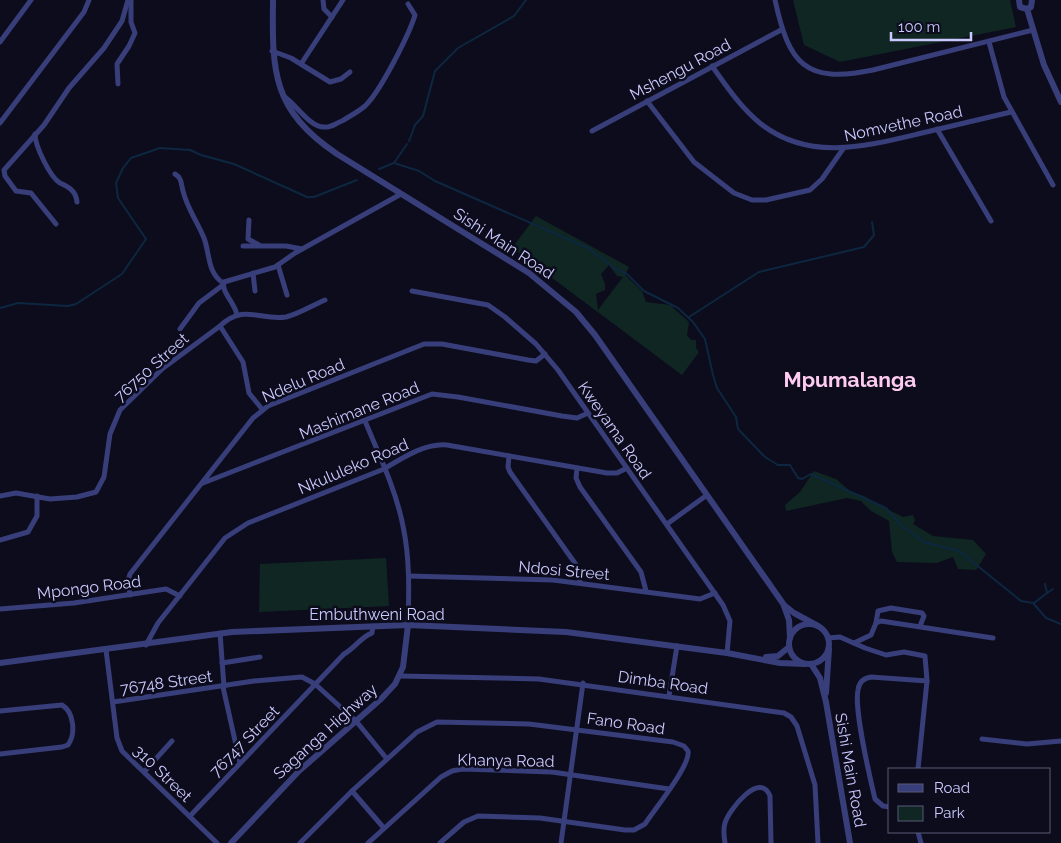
<svg xmlns="http://www.w3.org/2000/svg" width="1061" height="843" font-family="Raleway,sans-serif">
  <style>
    .green { fill: #0f2622; fill-rule: evenodd }
    .lines { fill: none; stroke-linecap: round; stroke-linejoin: round }
    .stream { stroke: #0d2740; stroke-width: 2 }
    .minor { stroke: #383e7a; stroke-width: 5 }
    .tertiary { stroke: #383e7a; stroke-width: 6 }
    .labels { text-anchor: middle; stroke-width: 5; stroke-linejoin: round; paint-order: stroke }
    .street-label { font-size: 16px; fill: #c9c9fe; stroke: #0d0c1c }
    .district-label { font-size: 21px; font-weight: bold; fill: #fecbf1; stroke: #0d0c1c }
  </style>
  <rect width="100%" height="100%" fill="#0d0c1c"/>
  <g class="green">
    <path d="M 793,0 L 1010,0 L 1016,27 L 840,62 L 804,45 Z"/>
    <path d="M 536,216 L 629,267 L 625,275 L 642,291 L 646,302 L 670,305 L 689,322 L 687,335 L 691,340 L 696,340 L 696,348 L 699,352 L 682,375 L 512,248 ZM 609,265 L 617,276 L 623,277 L 598,310 L 596,294 L 605,290 L 605,284 L 601,274 Z"/>
    <path d="M 814,471 L 836,479 L 850,491 L 864,496 L 891,511 L 903,517 L 913,515 L 915,520 L 913,524 L 933,536 L 973,540 L 986,554 L 976,570 L 958,569 L 953,557 L 937,563 L 897,562 L 892,552 L 889,521 L 871,511 L 861,501 L 847,498 L 786,511 L 785,505 L 800,492 Z"/>
    <path d="M 386,558 L 389,606 L 259,612 L 260,564 Z"/>
  </g>
  <g class="lines">
    <g class="stream">
      <path d="M 409,141 L 415,125 L 423,116 L 435,71 L 458,48 L 514,16 L 526,0"/>
      <path d="M 394,163 L 419,171 L 435,181 L 588,248 L 617,270 L 627,274 L 644,291 L 678,308 L 693,322 L 705,339 L 713,375 L 717,388 L 736,417 L 738,429 L 765,457 L 778,465 L 790,465 L 798,478 L 802,479 L 811,474 L 886,508 L 901,525 L 924,542 L 959,551 L 1021,601 L 1033,603 L 1046,618 L 1061,624"/>
      <path d="M 379,169 L 394,163 L 407,144"/>
      <path d="M 0,308 L 18,303 L 68,306 L 76,304 L 122,274 L 146,239 L 118,198 L 116,183 L 123,168 L 131,158 L 160,148 L 190,150 L 201,155 L 234,164 L 307,197 L 314,197 L 357,180"/>
      <path d="M 689,317 L 759,272 L 864,247 L 874,235 L 872,222"/>
      <path d="M 1047,593 L 1053,589"/>
      <path d="M 1034,603 L 1047,593 L 1045,584"/>
    </g>
    <g class="minor">
      <path d="M 323,0 L 324,9 L 332,17"/>
      <path d="M 775,0 C 789,64 805,84 873,70 L 1033,30"/>
      <path d="M 0,42 L 31,0"/>
      <path d="M 989,42 L 1004,97 L 1053,185"/>
      <path d="M 272,51 L 291,58 L 330,82 L 341,79 L 350,72"/>
      <path d="M 301,64 L 343,0"/>
      <path d="M 712,66 C 727,87 741,108 761,124 C 810,162 867,146 922,133 C 952,126 981,119 1011,112"/>
      <path d="M 118,84 L 117,64 L 129,46 L 135,33 L 131,22 L 131,0"/>
      <path d="M 285,97 C 297,106 310,127 324,127 C 331,128 336,123 342,121 C 350,116 358,112 365,106 C 380,92 409,35 415,15 L 408,4"/>
      <path d="M 647,101 L 694,162 L 734,193 L 752,200 L 766,200 L 810,190 L 822,179 L 843,149"/>
      <path d="M 0,123 L 84,12 L 89,0"/>
      <path d="M 937,129 L 991,221"/>
      <path d="M 592,131 L 781,30"/>
      <path d="M 35,134 C 35,146 50,177 60,183 C 69,187 76,191 77,202"/>
      <path d="M 175,174 C 182,178 181,184 183,191 C 187,208 197,221 204,238 C 210,254 207,272 223,283"/>
      <path d="M 249,220 L 248,239 L 259,245"/>
      <path d="M 56,224 L 31,193 L 16,191 L 5,176 L 4,170 L 44,125 L 69,88 L 104,48 L 122,21 L 128,0"/>
      <path d="M 243,246 L 286,246 L 302,249"/>
      <path d="M 278,265 L 287,295"/>
      <path d="M 253,273 L 255,291"/>
      <path d="M 412,291 L 488,305 L 505,317 L 536,344 L 558,370 L 723,605 L 730,621 L 727,653"/>
      <path d="M 237,315 C 235,303 221,292 224,282 L 275,267 L 295,253 L 401,194"/>
      <path d="M 220,326 C 244,303 260,321 286,317 C 299,314 313,305 325,300"/>
      <path d="M 180,329 L 199,303 L 223,285"/>
      <path d="M 365,421 C 379,455 396,490 403,526 C 410,559 409,592 408,625"/>
      <path d="M 509,456 L 508,467 L 510,472 L 577,566 L 580,582"/>
      <path d="M 577,468 L 576,478 L 580,487 L 641,572 L 646,591"/>
      <path d="M 203,483 L 432,394 L 458,397 L 562,416 L 577,418 L 588,413"/>
      <path d="M 0,496 L 16,493 L 50,499 L 77,497 L 96,492 L 104,477 L 110,434 L 120,410 L 162,369 L 220,326 L 243,362 L 249,393 L 262,409"/>
      <path d="M 667,524 L 707,495"/>
      <path d="M 0,540 L 28,532 L 37,516 L 37,496"/>
      <path d="M 409,576 L 553,580 L 700,599 L 715,593"/>
      <path d="M 130,595 L 128,581 L 130,574 L 253,418 L 268,406 L 424,344 L 442,344 L 528,360 L 536,361 L 545,354"/>
      <path d="M 0,609 L 74,603 L 166,589 L 180,596"/>
      <path d="M 876,623 L 878,611 L 891,608 L 922,613 L 924,616 L 920,626"/>
      <path d="M 220,633 L 224,687"/>
      <path d="M 828,638 L 840,637 L 865,648 L 886,655 L 904,652 L 925,656 L 927,681 L 918,769"/>
      <path d="M 854,643 L 871,635 L 876,623 L 881,621 L 993,638"/>
      <path d="M 146,645 L 158,623 L 225,538 L 248,523 L 384,469 C 402,458 425,443 447,445 L 607,473 L 617,473 L 627,468"/>
      <path d="M 106,650 L 117,738 L 122,751 L 217,843"/>
      <path d="M 222,663 L 260,657"/>
      <path d="M 400,676 L 539,679 L 784,713 L 791,717 L 797,726 L 815,785 L 818,843"/>
      <path d="M 223,687 L 240,763"/>
      <path d="M 669,696 L 677,646"/>
      <path d="M 113,702 L 254,681 L 302,677 L 315,684 L 356,721 L 387,759"/>
      <path d="M 0,711 L 62,705 C 74,712 76,734 68,745 L 62,747 L 0,754"/>
      <path d="M 982,739 L 1027,744 L 1061,741"/>
      <path d="M 144,772 L 172,741"/>
      <path d="M 352,791 L 383,827"/>
      <path d="M 890,807 L 883,806 L 875,799 C 870,778 854,708 858,690 C 859,682 864,678 871,677 L 927,681"/>
      <path d="M 190,816 L 344,654 C 354,649 362,636 372,633 L 373,626"/>
      <path d="M 918,832 L 921,843"/>
      <path d="M 300,843 L 352,791 L 417,732 L 437,722 L 529,724 L 673,742 L 684,746 L 688,751 C 691,765 654,810 645,824 L 634,830 L 625,830 L 540,818 L 478,816 L 464,822 L 440,843"/>
      <path d="M 368,843 L 441,777 L 452,771 L 462,769 L 552,772 L 669,789"/>
      <path d="M 561,843 L 583,683"/>
      <path d="M 725,843 C 724,837 723,829 725,823 C 728,811 760,770 770,796 L 771,843"/>
    </g>
    <g class="tertiary">
      <path d="M 273,0 C 272,72 272,110 337,154 L 529,273 L 576,312 L 595,335 L 784,605 L 794,613 L 818,626"/>
      <path d="M 1019,0 L 1020,7 L 1027,9"/>
      <path d="M 1027,9 L 1044,65 L 1061,102"/>
      <path d="M 1027,9 L 1031,7 L 1032,0"/>
      <path d="M 784,606 L 789,620 L 790,638"/>
      <circle cx="809" cy="644" r="20"/>
      <path d="M 766,657 L 778,656 L 789,647"/>
      <path d="M 0,663 L 232,632 L 408,625 L 566,632 L 727,653 L 780,663 L 805,664"/>
      <path d="M 811,664 L 820,678 L 826,702 L 850,843"/>
      <path d="M 826,693 L 829,649"/>
      <path d="M 231,843 L 299,771 L 381,699 L 395,684 L 403,667 L 408,625"/>
    </g>
  </g>
  <g class="labels">
    <g class="street-label">
      <text transform="translate(680 69) rotate(-28)" y="6">Mshengu Road</text>
      <text transform="translate(903 123) rotate(-12)" y="6">Nomvethe Road</text>
      <text transform="translate(504 243) rotate(33)" y="6">Sishi Main Road</text>
      <text transform="translate(151 367) rotate(-42)" y="6">76750 Street</text>
      <text transform="translate(303 380) rotate(-23)" y="6">Ndelu Road</text>
      <text transform="translate(359 410) rotate(-22)" y="6">Mashimane Road</text>
      <text transform="translate(615 430) rotate(55)" y="6">Kweyama Road</text>
      <text transform="translate(353 466) rotate(-23)" y="6">Nkululeko Road</text>
      <text transform="translate(564 570) rotate(5)" y="6">Ndosi Street</text>
      <text transform="translate(89 587) rotate(-7)" y="6">Mpongo Road</text>
      <text x="377" y="620">Embuthweni Road</text>
      <text transform="translate(166 682) rotate(-8)" y="6">76748 Street</text>
      <text transform="translate(663 682) rotate(8)" y="6">Dimba Road</text>
      <text transform="translate(626 723) rotate(8)" y="6">Fano Road</text>
      <text transform="translate(325 731) rotate(-42)" y="6">Saganga Highway</text>
      <text transform="translate(244 741) rotate(-46)" y="6">76747 Street</text>
      <text transform="translate(506 760) rotate(1)" y="6">Khanya Road</text>
      <text transform="translate(851 770) rotate(80)" y="6">Sishi Main Road</text>
      <text transform="translate(163 773) rotate(44)" y="6">310 Street</text>
    </g>
    <g class="district-label">
      <text x="850" y="387">Mpumalanga</text>
    </g>
  </g>
  <rect x="888" y="768" width="162" height="65" fill="#0d0c1c" stroke="#585876"/>
  <rect x="898" y="784" width="25" height="8" fill="#383e7a" stroke="#585876"/>
  <text x="934" y="793" font-size="15" fill="#c9c9fe">Road</text>
  <rect x="898" y="806" width="25" height="15" fill="#0f2622" stroke="#585876"/>
  <text x="934" y="818" font-size="15" fill="#c9c9fe">Park</text>
  <path d="M891 32v8h80v-8" fill="none" stroke="#c9c9fe" stroke-width="2.5"/>
  <text x="898" y="32" font-size="15" fill="#c9c9fe" stroke="#0d0c1c" stroke-width="4" paint-order="stroke">100 m</text>
</svg>
